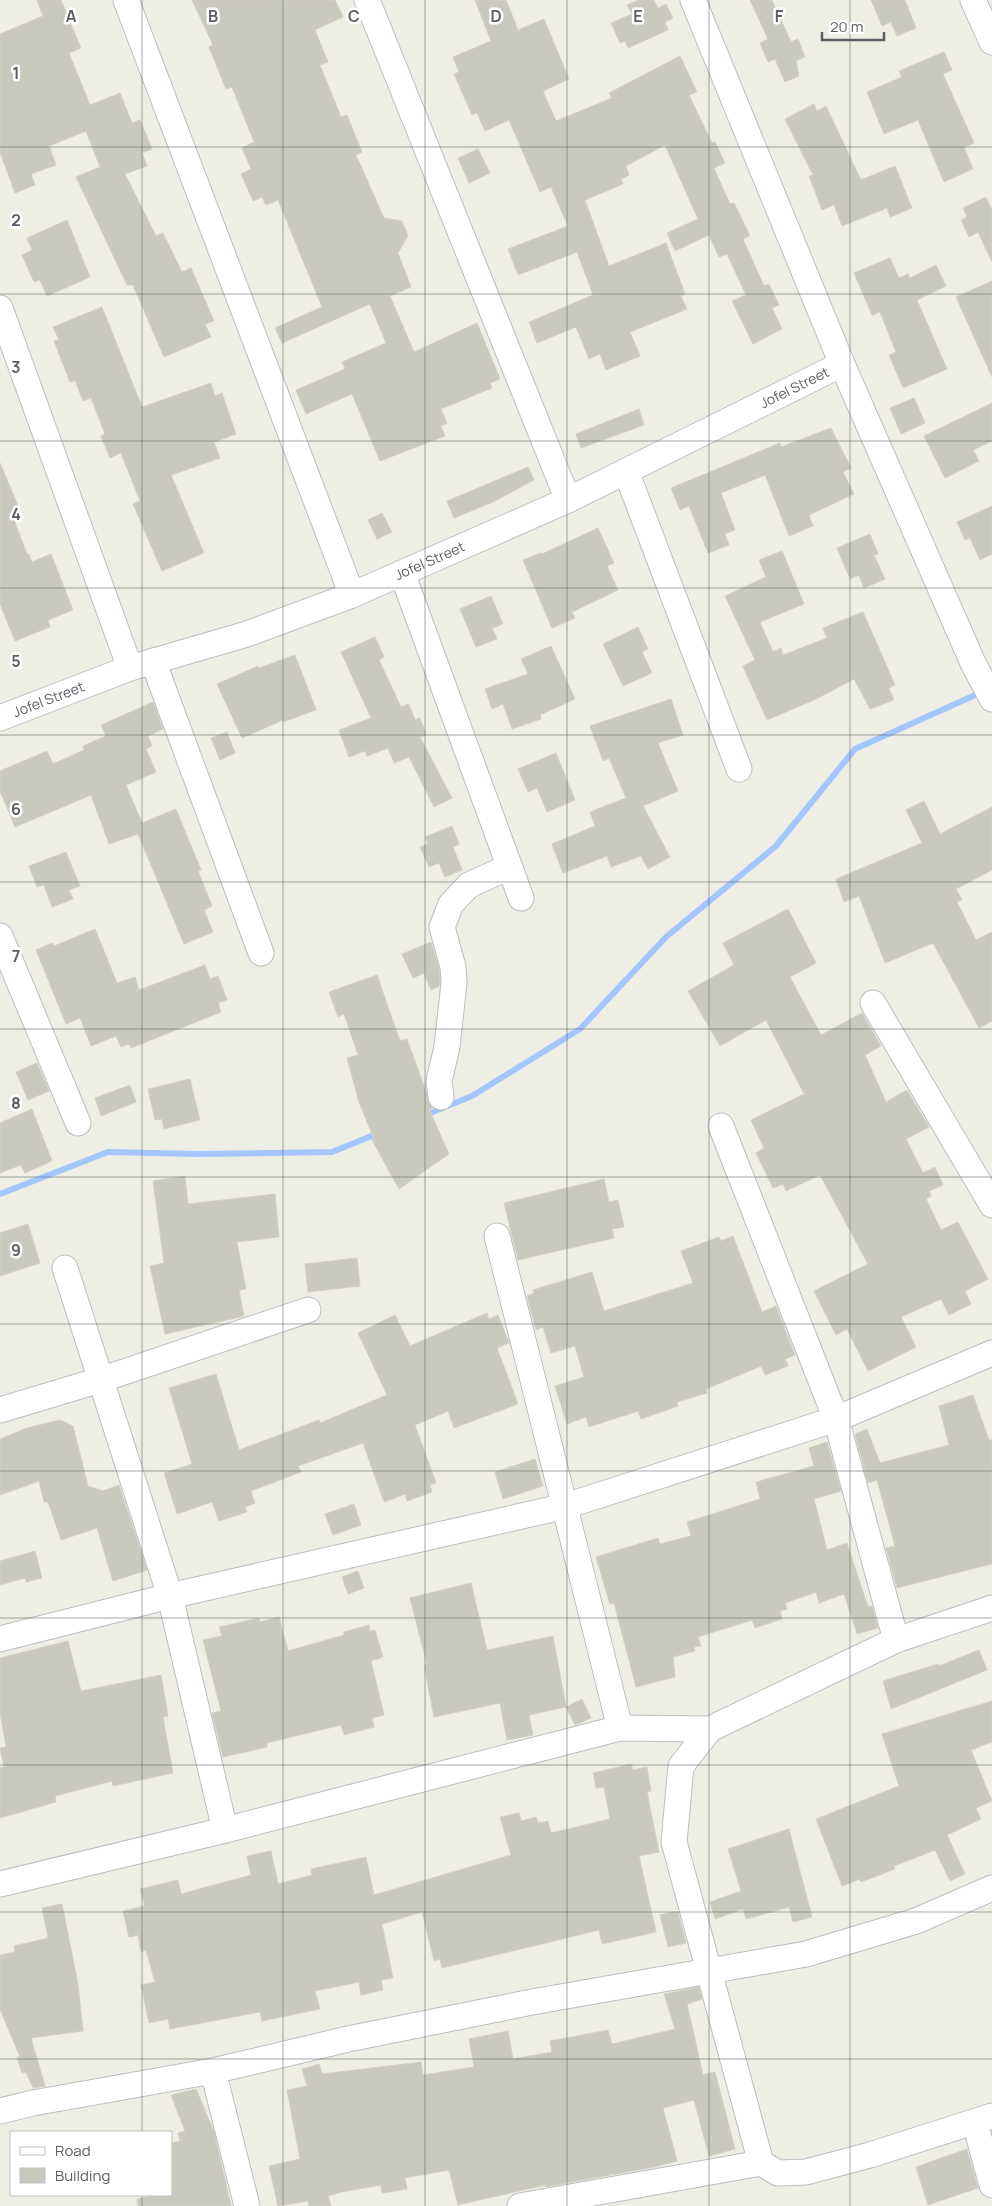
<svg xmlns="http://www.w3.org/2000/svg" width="992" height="2206" font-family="Manrope,sans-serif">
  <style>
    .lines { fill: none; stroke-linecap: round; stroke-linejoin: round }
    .stream { stroke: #a4c6ff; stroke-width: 6 }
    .building { fill: #cac9c0; stroke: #d3d1c2 }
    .street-casing { stroke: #bcbdc3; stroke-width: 27 }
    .street { stroke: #fff; stroke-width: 25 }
    .grid { fill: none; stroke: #5c5e65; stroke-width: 1; stroke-opacity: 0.55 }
    .labels { text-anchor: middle; stroke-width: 5; stroke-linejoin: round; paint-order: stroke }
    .street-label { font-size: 14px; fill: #5c5e65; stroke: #fff }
    .grid-label { font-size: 16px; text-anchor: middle; font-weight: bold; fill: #5c5e65; stroke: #fff; stroke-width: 5; stroke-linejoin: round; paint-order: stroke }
  </style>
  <rect width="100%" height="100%" fill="#efeee4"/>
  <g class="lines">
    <g class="stream">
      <path d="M 423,1116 L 472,1096 L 580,1029 L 666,937 L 776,846 L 855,749 L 982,692"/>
      <path d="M 0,1194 L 108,1152 L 197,1154 L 332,1152 L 379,1133"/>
    </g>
  </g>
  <g class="building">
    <path d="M 37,0 L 61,0 L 81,48 L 69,53 L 90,105 L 120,93 L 132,123 L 140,120 L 152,149 L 142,153 L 147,166 L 125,174 L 156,236 L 163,233 L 182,272 L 191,268 L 214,321 L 205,324 L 211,337 L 164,357 L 133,285 L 127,285 L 76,177 L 100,167 L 86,131 L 49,146 L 56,165 L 31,174 L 35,185 L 15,193 L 0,152 L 0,34 L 43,16 Z"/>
    <path d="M 192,0 L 335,0 L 343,17 L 315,30 L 328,62 L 320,65 L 341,117 L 347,115 L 362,152 L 356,155 L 384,218 L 402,221 L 408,236 L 398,253 L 411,287 L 390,296 L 414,352 L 477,323 L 500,379 L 490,383 L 492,388 L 441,409 L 447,423 L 441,426 L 445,436 L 380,461 L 352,394 L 306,414 L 296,390 L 345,369 L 342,362 L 386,343 L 370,304 L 282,343 L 275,328 L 322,307 L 278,200 L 266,205 L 262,197 L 253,201 L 241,174 L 251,169 L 242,148 L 254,142 L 232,87 L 226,89 L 209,47 L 213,45 Z"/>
    <path d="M 475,0 L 506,0 L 518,30 L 544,19 L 569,79 L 543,91 L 556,121 L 612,98 L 609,93 L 680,56 L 697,92 L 689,95 L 712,143 L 715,142 L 725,163 L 714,168 L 730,204 L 734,203 L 750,236 L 743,239 L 764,286 L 769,284 L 779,305 L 772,308 L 782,329 L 753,344 L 732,301 L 746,295 L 727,254 L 719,257 L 709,235 L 675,251 L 667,233 L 698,219 L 665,145 L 626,166 L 629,175 L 621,179 L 623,184 L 585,200 L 609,266 L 666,243 L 685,294 L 681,296 L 687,309 L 630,332 L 640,356 L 606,370 L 600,354 L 589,359 L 576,327 L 537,343 L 529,322 L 593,295 L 577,252 L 518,275 L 508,249 L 568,226 L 551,187 L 540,192 L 509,120 L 485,131 L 477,113 L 472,115 L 454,74 L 459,72 L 453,57 L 491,41 Z"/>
    <path d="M 639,0 L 654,0 L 658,8 L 666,4 L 673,18 L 665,22 L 668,30 L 628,48 L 625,41 L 620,43 L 611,23 L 632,14 L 627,5 Z"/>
    <path d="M 750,0 L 772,0 L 791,42 L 798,39 L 805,57 L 796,61 L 799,76 L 785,82 L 775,59 L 768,62 L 760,43 L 768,39 Z"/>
    <path d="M 871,0 L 905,0 L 916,28 L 897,36 L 891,22 L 882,26 Z"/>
    <path d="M 944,52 L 952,70 L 943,74 L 974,143 L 964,147 L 973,169 L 944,182 L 918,120 L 884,134 L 867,92 L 902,77 L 899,71 Z"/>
    <path d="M 814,104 L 817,111 L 826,106 L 861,180 L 895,166 L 912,208 L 890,217 L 887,208 L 842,226 L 834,205 L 822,210 L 809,176 L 813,175 L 785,119 Z"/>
    <path d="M 478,149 L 490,173 L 469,183 L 458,158 Z"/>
    <path d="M 986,197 L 992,210 L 992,262 L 978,232 L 969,237 L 961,220 L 967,217 L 963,208 Z"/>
    <path d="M 67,220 L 90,277 L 47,296 L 40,280 L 34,282 L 22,255 L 32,250 L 27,238 Z"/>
    <path d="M 890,258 L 899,278 L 908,274 L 910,278 L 936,265 L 946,286 L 917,300 L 947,369 L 903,388 L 889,355 L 896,352 L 880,312 L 872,315 L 854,273 Z"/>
    <path d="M 992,281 L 992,377 L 956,297 Z"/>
    <path d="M 102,307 L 142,407 L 211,383 L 215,396 L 222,393 L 236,434 L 214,442 L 220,458 L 171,475 L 204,553 L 162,571 L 133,504 L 140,501 L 121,453 L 110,458 L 101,436 L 105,434 L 91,398 L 83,401 L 75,380 L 70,382 L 54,341 L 59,340 L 53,327 Z"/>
    <path d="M 914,398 L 925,423 L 901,434 L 890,408 Z"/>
    <path d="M 992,403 L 992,441 L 973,450 L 979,461 L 945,478 L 924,436 Z"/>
    <path d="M 639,409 L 644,425 L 581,448 L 576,434 Z"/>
    <path d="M 831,428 L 851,468 L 843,472 L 854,494 L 809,515 L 813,526 L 789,536 L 765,475 L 721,493 L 735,530 L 725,534 L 729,545 L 708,553 L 689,506 L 680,510 L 671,488 L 780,443 L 781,447 Z"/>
    <path d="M 0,463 L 19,508 L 11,512 L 27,554 L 29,554 L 32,562 L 51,554 L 73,610 L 48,620 L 50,627 L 15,641 L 0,604 Z"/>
    <path d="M 528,467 L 534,480 L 493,502 L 454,518 L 447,501 Z"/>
    <path d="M 992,506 L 992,554 L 980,560 L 970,538 L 965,540 L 957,522 Z"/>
    <path d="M 382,513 L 392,532 L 377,539 L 368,520 Z"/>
    <path d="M 598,528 L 614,563 L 607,566 L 618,590 L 572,612 L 575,618 L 552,628 L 523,560 L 541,553 L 542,554 Z"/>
    <path d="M 870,534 L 878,554 L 874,555 L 885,579 L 864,588 L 859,575 L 850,579 L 837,548 Z"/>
    <path d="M 782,551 L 804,604 L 760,622 L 773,652 L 781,648 L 783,655 L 827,638 L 823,628 L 863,612 L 895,685 L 889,688 L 894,700 L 870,709 L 854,679 L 816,699 L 767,720 L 743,666 L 755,660 L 725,596 L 766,577 L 759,560 Z"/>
    <path d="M 491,596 L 503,624 L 492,628 L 497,639 L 476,647 L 460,609 Z"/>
    <path d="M 638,627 L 648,649 L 642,652 L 652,673 L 623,686 L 603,644 Z"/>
    <path d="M 375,637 L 384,657 L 379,660 L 401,707 L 409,704 L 415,720 L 420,718 L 426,735 L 420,737 L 452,798 L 434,807 L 409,757 L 394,763 L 388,748 L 367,756 L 365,751 L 349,757 L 339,730 L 371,718 L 341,652 Z"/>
    <path d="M 551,646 L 575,699 L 540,715 L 541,719 L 512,729 L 503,704 L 492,709 L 485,689 L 528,674 L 521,659 Z"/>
    <path d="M 295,655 L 316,710 L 283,722 L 283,720 L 242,738 L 217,684 L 258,666 L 259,668 Z"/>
    <path d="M 671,699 L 683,735 L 658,743 L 678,791 L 643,806 L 670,857 L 648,869 L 641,856 L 611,867 L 607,856 L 563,873 L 552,844 L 595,826 L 590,812 L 626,798 L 609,758 L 603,761 L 590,726 Z"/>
    <path d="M 153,702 L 163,729 L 148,736 L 152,746 L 146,749 L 156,772 L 126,785 L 142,823 L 176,809 L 201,870 L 198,871 L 212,906 L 204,910 L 213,932 L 184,944 L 138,834 L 109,844 L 91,795 L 15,827 L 0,791 L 0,771 L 47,751 L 53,764 L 84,750 L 83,746 L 106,736 L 101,725 Z"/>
    <path d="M 227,732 L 235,753 L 220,760 L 211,738 Z"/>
    <path d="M 556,753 L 575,800 L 547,812 L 537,788 L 528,792 L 518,769 Z"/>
    <path d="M 924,801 L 940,834 L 992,807 L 992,870 L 956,889 L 962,900 L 957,902 L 976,940 L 992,932 L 992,1021 L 979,1028 L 933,943 L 885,963 L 859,896 L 844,902 L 836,879 L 922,843 L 906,810 Z"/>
    <path d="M 452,826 L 459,844 L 453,847 L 462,870 L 445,877 L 439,863 L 429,867 L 420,847 L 428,844 L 425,837 Z"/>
    <path d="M 66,852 L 80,886 L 69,890 L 73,899 L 52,907 L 44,885 L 37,887 L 29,866 Z"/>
    <path d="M 788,909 L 816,963 L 790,977 L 821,1035 L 862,1013 L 881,1046 L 865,1055 L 886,1102 L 907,1090 L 929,1127 L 906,1139 L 923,1173 L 935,1167 L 943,1185 L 929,1191 L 931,1196 L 926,1199 L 941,1230 L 958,1222 L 988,1279 L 965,1291 L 971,1304 L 949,1315 L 941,1299 L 901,1317 L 916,1347 L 868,1371 L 847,1329 L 836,1335 L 814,1291 L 868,1264 L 820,1175 L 786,1191 L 783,1184 L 773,1188 L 756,1153 L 764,1148 L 751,1120 L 804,1094 L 766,1020 L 720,1046 L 688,991 L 734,965 L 723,943 Z"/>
    <path d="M 95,929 L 117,983 L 135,977 L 139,990 L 205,965 L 210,979 L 218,976 L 227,1000 L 218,1003 L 221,1012 L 131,1048 L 129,1044 L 121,1047 L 116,1036 L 91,1046 L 80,1018 L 66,1024 L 36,950 L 52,943 L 54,946 Z"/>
    <path d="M 431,942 L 439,969 L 440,983 L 439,986 L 431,990 L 424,973 L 413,978 L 402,954 Z"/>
    <path d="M 377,975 L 400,1041 L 407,1039 L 432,1108 L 429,1109 L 449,1154 L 399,1189 L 372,1140 L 374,1139 L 359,1102 L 347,1058 L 358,1055 L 344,1014 L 338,1017 L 329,992 Z"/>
    <path d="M 37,1063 L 49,1091 L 28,1100 L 16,1072 Z"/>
    <path d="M 190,1079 L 200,1120 L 164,1129 L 162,1119 L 155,1120 L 148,1089 Z"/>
    <path d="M 130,1085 L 136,1102 L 101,1116 L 95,1098 Z"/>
    <path d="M 32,1109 L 52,1161 L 25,1173 L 21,1165 L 0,1173 L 0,1123 Z"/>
    <path d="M 185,1176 L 188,1204 L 275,1194 L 279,1237 L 237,1242 L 246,1289 L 239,1290 L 244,1316 L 165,1334 L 150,1266 L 164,1263 L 153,1181 Z"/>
    <path d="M 604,1179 L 609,1202 L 618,1200 L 624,1227 L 612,1229 L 614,1238 L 518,1260 L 504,1203 Z"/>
    <path d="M 28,1224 L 40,1263 L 0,1276 L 0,1233 Z"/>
    <path d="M 733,1236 L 762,1312 L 776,1306 L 795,1355 L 785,1359 L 788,1366 L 765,1375 L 761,1366 L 706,1389 L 707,1393 L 677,1402 L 678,1406 L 641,1419 L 638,1411 L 589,1427 L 586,1417 L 567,1424 L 555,1386 L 584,1377 L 575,1346 L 551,1353 L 543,1327 L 536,1330 L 527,1296 L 534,1293 L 533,1290 L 592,1272 L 604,1311 L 693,1283 L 681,1251 L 719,1237 L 721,1241 Z"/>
    <path d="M 357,1258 L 360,1286 L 308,1292 L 305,1264 Z"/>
    <path d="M 487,1313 L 489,1319 L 498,1315 L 509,1343 L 497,1348 L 518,1404 L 454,1428 L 448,1411 L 415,1425 L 436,1483 L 430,1485 L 432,1492 L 407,1501 L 405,1494 L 384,1502 L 363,1443 L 298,1466 L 301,1472 L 251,1491 L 255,1503 L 245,1507 L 247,1512 L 219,1521 L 212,1502 L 177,1514 L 164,1473 L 192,1464 L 169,1388 L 216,1374 L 239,1450 L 319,1420 L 320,1423 L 387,1395 L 358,1333 L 395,1315 L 410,1346 Z"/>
    <path d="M 973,1395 L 989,1440 L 992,1440 L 992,1564 L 897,1588 L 886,1548 L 895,1546 L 877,1480 L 868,1483 L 855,1434 L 867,1429 L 880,1463 L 949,1445 L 939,1406 Z"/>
    <path d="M 60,1420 L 73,1426 L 88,1486 L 103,1491 L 119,1485 L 147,1570 L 113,1581 L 97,1528 L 61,1540 L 48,1502 L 44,1502 L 39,1481 L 0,1495 L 0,1439 L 27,1428 Z"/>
    <path d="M 827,1442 L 841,1491 L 814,1499 L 827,1550 L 847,1543 L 868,1607 L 872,1606 L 878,1628 L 857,1634 L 844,1594 L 819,1603 L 816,1592 L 785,1603 L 787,1609 L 780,1611 L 782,1619 L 755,1628 L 752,1620 L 698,1637 L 701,1646 L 694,1647 L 695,1651 L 673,1657 L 675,1677 L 636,1687 L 614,1603 L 610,1604 L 596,1557 L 658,1538 L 660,1544 L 691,1536 L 687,1522 L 760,1499 L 756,1482 L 814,1466 L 809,1448 Z"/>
    <path d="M 535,1459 L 543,1486 L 503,1499 L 495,1472 Z"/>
    <path d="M 354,1504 L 361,1525 L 333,1535 L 325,1514 Z"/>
    <path d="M 35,1551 L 42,1578 L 26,1582 L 25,1578 L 0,1585 L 0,1561 Z"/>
    <path d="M 358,1571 L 364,1588 L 348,1594 L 342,1577 Z"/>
    <path d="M 471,1583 L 487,1650 L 553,1636 L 566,1707 L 529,1715 L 533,1735 L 507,1740 L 500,1703 L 434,1717 L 424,1665 L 427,1664 L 410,1598 Z"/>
    <path d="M 279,1617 L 288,1651 L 344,1635 L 344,1632 L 369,1625 L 370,1631 L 375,1630 L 383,1657 L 371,1661 L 384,1715 L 372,1718 L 374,1727 L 344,1735 L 341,1725 L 267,1743 L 267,1747 L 223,1757 L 212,1713 L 221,1711 L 203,1640 L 222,1636 L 219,1627 L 259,1618 L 260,1622 Z"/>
    <path d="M 68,1641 L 81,1691 L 161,1675 L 168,1716 L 163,1717 L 173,1773 L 113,1786 L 112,1781 L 55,1796 L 56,1802 L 0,1818 L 0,1768 L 4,1767 L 0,1748 L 6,1747 L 0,1713 L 0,1658 Z"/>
    <path d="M 979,1650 L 987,1670 L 891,1709 L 883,1681 L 938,1664 L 939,1666 Z"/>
    <path d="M 582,1699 L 591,1718 L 575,1725 L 566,1707 Z"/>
    <path d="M 992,1701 L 992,1742 L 971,1750 L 992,1801 L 976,1808 L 981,1819 L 947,1835 L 965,1874 L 950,1881 L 935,1850 L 894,1866 L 895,1869 L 861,1882 L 860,1879 L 842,1886 L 816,1819 L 899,1786 L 882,1734 Z"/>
    <path d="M 631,1764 L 633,1770 L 647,1767 L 651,1791 L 647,1792 L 659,1852 L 639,1856 L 656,1932 L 602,1944 L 599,1930 L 442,1968 L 440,1959 L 434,1961 L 422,1912 L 382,1924 L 393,1978 L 381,1980 L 383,1990 L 361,1995 L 359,1982 L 315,1991 L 320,2009 L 262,2021 L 260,2012 L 170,2029 L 168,2019 L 149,2023 L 141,1985 L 155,1982 L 146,1950 L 141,1952 L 138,1935 L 129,1937 L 123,1911 L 145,1906 L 140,1889 L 178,1880 L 181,1894 L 251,1875 L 247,1856 L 271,1851 L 278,1884 L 312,1875 L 311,1869 L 366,1857 L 374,1895 L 511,1855 L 500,1817 L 519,1813 L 521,1821 L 536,1817 L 538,1823 L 548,1821 L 551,1833 L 610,1819 L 604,1787 L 596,1788 L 593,1773 Z"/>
    <path d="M 789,1829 L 812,1917 L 793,1922 L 789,1907 L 746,1919 L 743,1909 L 715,1919 L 710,1902 L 741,1891 L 728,1849 Z"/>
    <path d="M 62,1904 L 78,1984 L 83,2031 L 31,2038 L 45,2086 L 33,2088 L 26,2072 L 22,2073 L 17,2057 L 20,2057 L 0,2009 L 0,1955 L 15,1952 L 14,1946 L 48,1938 L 42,1908 Z"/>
    <path d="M 672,1912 L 678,1912 L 686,1943 L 668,1947 L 660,1915 Z"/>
    <path d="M 699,1987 L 702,1999 L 687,2004 L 703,2075 L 715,2072 L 735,2149 L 709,2156 L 694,2100 L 663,2108 L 677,2161 L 654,2167 L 545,2187 L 545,2185 L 458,2205 L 449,2170 L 405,2178 L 407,2189 L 382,2193 L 381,2185 L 341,2192 L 328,2196 L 331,2206 L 309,2206 L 308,2201 L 278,2206 L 269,2166 L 300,2159 L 287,2090 L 307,2086 L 302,2069 L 319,2064 L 322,2074 L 421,2062 L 423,2075 L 474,2067 L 469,2039 L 508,2031 L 513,2059 L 552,2052 L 550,2041 L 608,2030 L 612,2044 L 675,2029 L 664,1994 Z"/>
    <path d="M 196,2089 L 214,2132 L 231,2206 L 138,2206 L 137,2199 L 156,2195 L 171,2195 L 171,2143 L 180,2141 L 178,2133 L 185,2131 L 171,2095 Z"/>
    <path d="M 967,2149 L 978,2188 L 928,2205 L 916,2167 Z"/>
  </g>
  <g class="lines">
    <defs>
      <g id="street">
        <path d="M 126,0 L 352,595"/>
        <path d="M 367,0 L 568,500"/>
        <path d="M 693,0 L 842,364 L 973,663 L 992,699"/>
        <path d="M 973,0 L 992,42"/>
        <path d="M 0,308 L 130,668"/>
        <path d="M 626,471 L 739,769"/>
        <path d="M 402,573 L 521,898"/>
        <path d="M 153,661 L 261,953"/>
        <path id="s1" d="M 0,718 L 130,668 L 247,634 L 352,595 L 568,500 L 842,364"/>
        <path d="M 0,936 L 78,1123"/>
        <path d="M 873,1003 L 992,1205"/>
        <path d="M 441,1097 L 439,1081 L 447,1047 L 454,983 L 453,967 L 442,927 L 451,904 L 469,885 L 509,867"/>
        <path d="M 721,1126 L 836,1419 L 896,1640"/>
        <path d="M 497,1236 L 620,1728"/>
        <path d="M 65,1268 L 170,1596 L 225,1830"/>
        <path d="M 0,1410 L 100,1380 L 308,1310"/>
        <path d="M 0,1639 L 170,1596 L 566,1506 L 836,1419 L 992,1353"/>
        <path d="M 710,1729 L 681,1766 L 674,1842 L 761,2163 L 778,2173 L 806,2172 L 870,2155 L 992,2116"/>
        <path d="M 0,1884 L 225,1830 L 620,1728 L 710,1729 L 896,1640 L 992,1608"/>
        <path d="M 213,2071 L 247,2206"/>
        <path d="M 0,2111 L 33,2103 L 213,2071 L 348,2039 L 532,2002 L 806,1954 L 916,1921 L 992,1888"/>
        <path d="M 975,2123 L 992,2185"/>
        <path d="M 520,2206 L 761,2163"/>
      </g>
    </defs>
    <use href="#street" class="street-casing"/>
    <use href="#street" class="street"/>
  </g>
  <path class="grid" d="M 142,0 L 142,2132M 283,0 L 283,2206M 425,0 L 425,2206M 567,0 L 567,2206M 709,0 L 709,2206M 850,0 L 850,2206M 0,147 L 992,147M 0,294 L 992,294M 0,441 L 992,441M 0,588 L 992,588M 0,735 L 992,735M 0,882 L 992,882M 0,1029 L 992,1029M 0,1177 L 992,1177M 0,1324 L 992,1324M 0,1471 L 992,1471M 0,1618 L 992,1618M 0,1765 L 992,1765M 0,1912 L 992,1912M 0,2059 L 992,2059M 142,2195 L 142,2206"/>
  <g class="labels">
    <g class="street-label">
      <text dy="5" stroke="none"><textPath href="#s1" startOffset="862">Jofel Street</textPath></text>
      <text dy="5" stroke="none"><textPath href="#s1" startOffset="458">Jofel Street</textPath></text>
      <text dy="5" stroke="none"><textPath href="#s1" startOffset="52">Jofel Street</textPath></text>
    </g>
  </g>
  <g class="grid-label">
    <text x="71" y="22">A</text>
    <text x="213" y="22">B</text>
    <text x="354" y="22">C</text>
    <text x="496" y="22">D</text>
    <text x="638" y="22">E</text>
    <text x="779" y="22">F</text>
    <text x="16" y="79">1</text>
    <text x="16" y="226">2</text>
    <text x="16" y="373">3</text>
    <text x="16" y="520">4</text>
    <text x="16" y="667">5</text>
    <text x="16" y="815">6</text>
    <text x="16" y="962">7</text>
    <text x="16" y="1109">8</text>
    <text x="16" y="1256">9</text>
  </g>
  <rect x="10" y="2131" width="162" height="65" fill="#ffffff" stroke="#bebfc1"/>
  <rect x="20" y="2147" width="25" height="8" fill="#ffffff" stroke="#bebfc1"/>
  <text x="55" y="2156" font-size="15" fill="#5c5e65">Road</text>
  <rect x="20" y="2168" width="25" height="15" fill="#cac9c0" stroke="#bebfc1"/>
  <text x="55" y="2181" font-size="15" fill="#5c5e65">Building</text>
  <path d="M822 32v8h62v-8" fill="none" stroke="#5c5e65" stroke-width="2.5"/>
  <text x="830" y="32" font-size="15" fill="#5c5e65" stroke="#ffffff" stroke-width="4" paint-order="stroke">20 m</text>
</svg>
